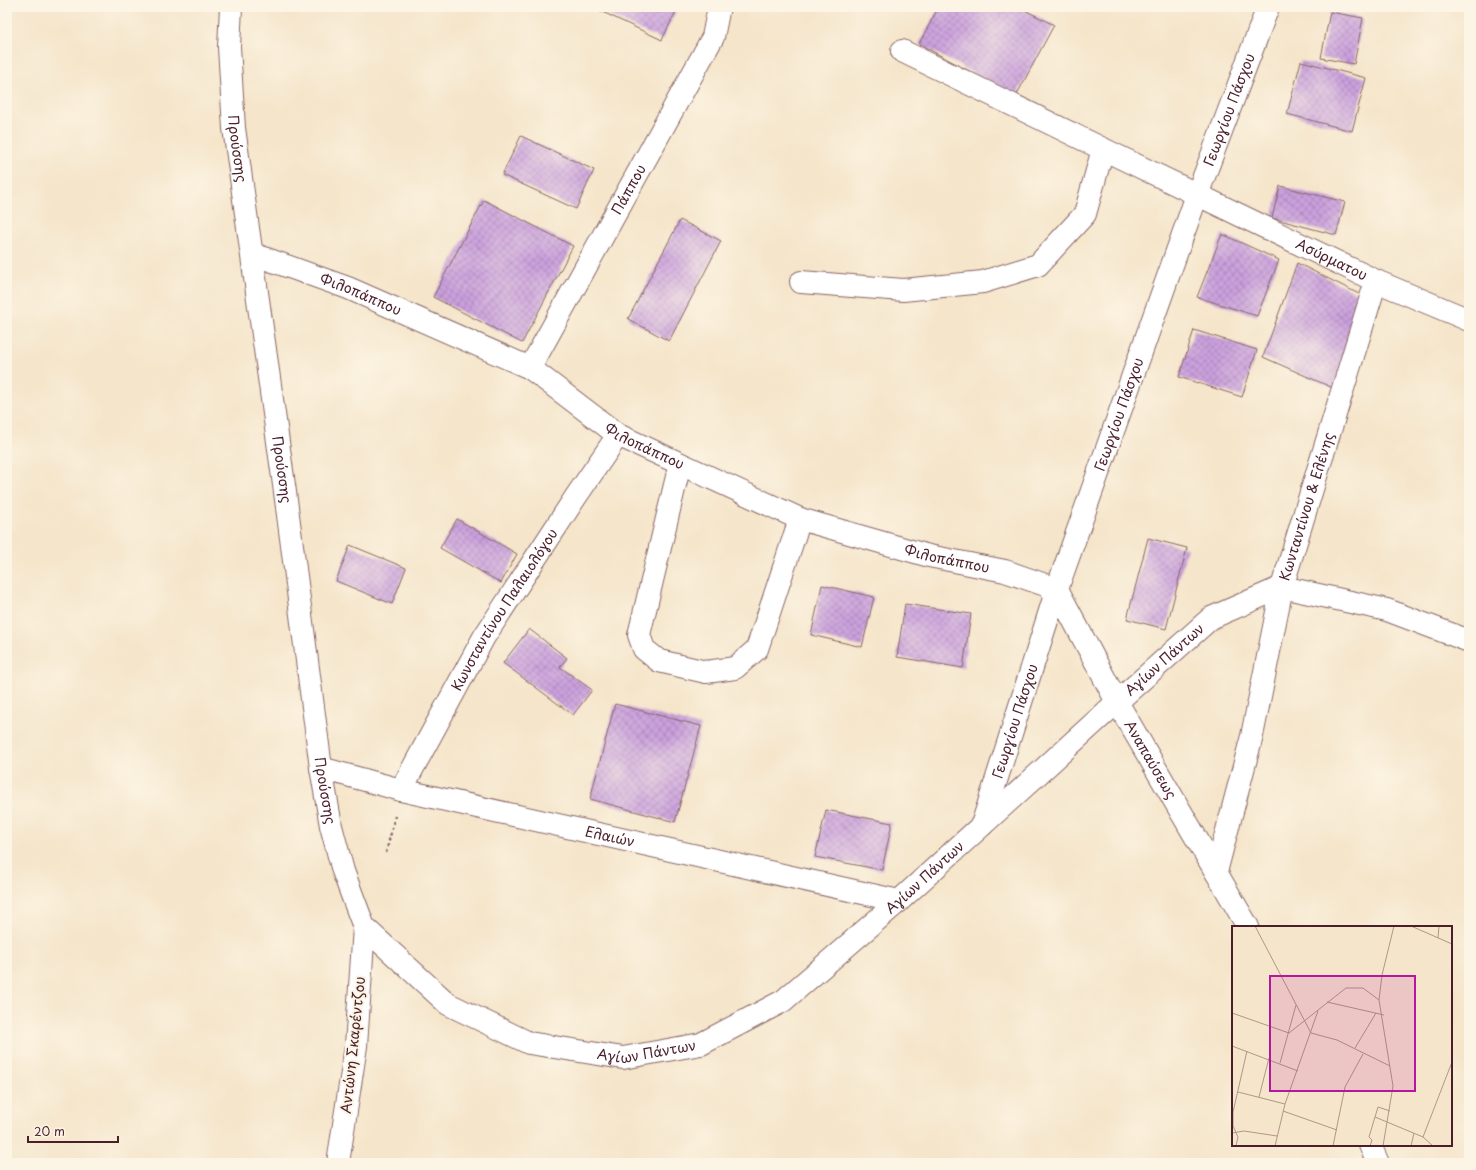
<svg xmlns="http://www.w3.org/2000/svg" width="1476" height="1170" font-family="'Playpen Sans',sans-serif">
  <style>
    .building { fill: url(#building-cross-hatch) }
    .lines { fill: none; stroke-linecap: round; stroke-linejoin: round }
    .minor-casing { stroke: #866463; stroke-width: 24 }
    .path { stroke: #866463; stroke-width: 2.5; stroke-dasharray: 3 3; stroke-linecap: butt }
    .minor { stroke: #fff; stroke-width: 22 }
    .labels { text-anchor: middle; stroke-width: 4; stroke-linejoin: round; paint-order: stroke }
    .street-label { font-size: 14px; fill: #4a1f2b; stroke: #fcf5e5 }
    .inset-road { fill: none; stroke: #b1968a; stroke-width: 1 }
    .view { fill: #b5179e; fill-opacity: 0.15; stroke: #b5179e; stroke-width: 2 }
    .inset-edge { fill: none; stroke: #4a1f2b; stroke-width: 2 }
  </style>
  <defs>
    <pattern id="building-cross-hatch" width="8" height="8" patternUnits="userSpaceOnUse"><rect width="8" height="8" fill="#cba1de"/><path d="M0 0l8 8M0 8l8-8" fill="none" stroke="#a783b4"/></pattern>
  </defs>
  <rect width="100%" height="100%" fill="#fcf5e5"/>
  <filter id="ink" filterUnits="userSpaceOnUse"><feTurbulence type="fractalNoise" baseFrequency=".025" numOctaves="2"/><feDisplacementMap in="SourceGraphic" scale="8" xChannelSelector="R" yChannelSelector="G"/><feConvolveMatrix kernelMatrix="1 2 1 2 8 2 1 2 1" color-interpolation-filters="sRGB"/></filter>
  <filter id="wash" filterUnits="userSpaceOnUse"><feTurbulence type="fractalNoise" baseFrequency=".012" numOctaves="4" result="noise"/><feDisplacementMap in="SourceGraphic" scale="16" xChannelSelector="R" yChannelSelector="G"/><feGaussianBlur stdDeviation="0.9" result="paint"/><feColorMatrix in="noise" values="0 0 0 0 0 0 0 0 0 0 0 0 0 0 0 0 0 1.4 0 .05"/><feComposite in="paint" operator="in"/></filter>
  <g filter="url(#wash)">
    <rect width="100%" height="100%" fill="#f5e5ca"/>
    <g id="blocks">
      <g class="building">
        <path d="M 592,7 L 678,7 L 662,40 Z"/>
        <path d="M 932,7 L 1019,7 L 1054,25 L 1016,96 L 919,44 L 937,10 Z"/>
        <path d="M 1330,12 L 1363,18 L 1354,64 L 1321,58 Z"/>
        <path d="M 1301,61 L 1366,78 L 1352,131 L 1287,114 Z"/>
        <path d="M 521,136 L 594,170 L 576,209 L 502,175 Z"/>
        <path d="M 1280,186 L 1345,202 L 1336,235 L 1272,218 Z"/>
        <path d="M 484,200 L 573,246 L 522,343 L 433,297 Z"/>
        <path d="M 680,220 L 721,241 L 669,341 L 628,319 Z"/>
        <path d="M 1222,234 L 1279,260 L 1257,316 L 1197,297 Z"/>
        <path d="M 1297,263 L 1363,296 L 1333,388 L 1263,357 Z"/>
        <path d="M 1194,330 L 1257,350 L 1242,397 L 1179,377 Z"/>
        <path d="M 457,519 L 517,554 L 501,583 L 440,548 Z"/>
        <path d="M 1148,538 L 1187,548 L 1166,629 L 1127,619 Z"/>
        <path d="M 350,545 L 406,568 L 392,604 L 336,581 Z"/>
        <path d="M 822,585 L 874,597 L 862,647 L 811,635 Z"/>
        <path d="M 905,604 L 971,614 L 963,668 L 897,657 Z"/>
        <path d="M 529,629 L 567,658 L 560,667 L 592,690 L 573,715 L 503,663 Z"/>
        <path d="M 615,704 L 701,726 L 675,822 L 590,799 Z"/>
        <path d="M 826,810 L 892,823 L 882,870 L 815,857 Z"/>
      </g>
    </g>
  </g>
  <g filter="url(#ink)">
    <use href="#blocks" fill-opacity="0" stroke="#866463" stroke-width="1"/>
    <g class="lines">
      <defs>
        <g id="minor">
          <path id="s1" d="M 231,7 L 229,47 L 234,128 L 285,492 L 321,768 L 331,826 L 343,871 L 364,927 L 356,1046 L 338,1163"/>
          <path d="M 902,51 L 1103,149"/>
          <path id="s2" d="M 253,254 L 348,288 L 530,368 L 618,435 L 800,519 L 929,556 L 1005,571 L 1057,589 L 1117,702 L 1248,927"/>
          <path id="s3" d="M 801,282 L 903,290 L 983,282 L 1038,265 L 1085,214 L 1103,149 L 1376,281 L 1469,320"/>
          <path id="s4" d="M 530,368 L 713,37 L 719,7"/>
          <path d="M 680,464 L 639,635 L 644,649 L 659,661 L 706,672 L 735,668 L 757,649 L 800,519"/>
          <path id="s5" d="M 321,768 L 401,790 L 899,901"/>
          <path id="s6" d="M 401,790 L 484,637 L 575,498 L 618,435"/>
          <path id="s7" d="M 982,825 L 1057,589 L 1197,195 L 1268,7"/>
          <path id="s8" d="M 1216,872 L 1252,736 L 1282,587 L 1376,281"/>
          <path id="s9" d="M 364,927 L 448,1004 L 529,1043 L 623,1058 L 701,1044 L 783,1001 L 899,901 L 1117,702 L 1211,618 L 1282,587 L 1387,610 L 1469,641"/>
          <path d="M 1370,1145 L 1378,1163"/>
        </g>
      </defs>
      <use href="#minor" class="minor-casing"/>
      <path class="path" d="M 386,853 L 395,816"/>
      <use href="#minor" class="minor"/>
    </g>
  </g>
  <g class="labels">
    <g class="street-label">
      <text dy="5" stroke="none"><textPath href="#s7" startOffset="757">Γεωργίου Πάσχου</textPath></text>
      <text dy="5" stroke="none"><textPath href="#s1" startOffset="142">Προύσσης</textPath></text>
      <text dy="5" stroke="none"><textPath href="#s4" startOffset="204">Πάππου</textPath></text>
      <text dy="5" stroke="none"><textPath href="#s3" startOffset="631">Ασύρματου</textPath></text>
      <text dy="5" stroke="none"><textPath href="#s2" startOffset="115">Φιλοπάππου</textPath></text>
      <text dy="5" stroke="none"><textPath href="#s7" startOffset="433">Γεωργίου Πάσχου</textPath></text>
      <text dy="5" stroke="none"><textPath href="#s2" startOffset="439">Φιλοπάππου</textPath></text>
      <text dy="5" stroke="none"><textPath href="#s1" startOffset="466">Προύσσης</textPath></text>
      <text dy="5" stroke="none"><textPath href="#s8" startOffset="377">Κωνταντίνου &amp; Ελένης</textPath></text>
      <text dy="5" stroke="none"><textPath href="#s2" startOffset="763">Φιλοπάππου</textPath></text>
      <text dy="5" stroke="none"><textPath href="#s6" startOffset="208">Κωνσταντίνου Παλαιολόγου</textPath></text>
      <text dy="5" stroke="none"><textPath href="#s9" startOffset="983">Αγίων Πάντων</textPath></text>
      <text dy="5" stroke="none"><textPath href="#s7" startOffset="109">Γεωργίου Πάσχου</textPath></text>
      <text dy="5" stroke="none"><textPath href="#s2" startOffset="1072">Αναπαύσεως</textPath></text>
      <text dy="5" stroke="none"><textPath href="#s1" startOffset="790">Προύσσης</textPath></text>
      <text dy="5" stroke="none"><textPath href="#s5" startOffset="297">Ελαιών</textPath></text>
      <text dy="5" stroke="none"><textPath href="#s9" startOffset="659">Αγίων Πάντων</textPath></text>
      <text transform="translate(353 1045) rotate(-84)" y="5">Αντώνη Σκαρέντζου</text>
      <text dy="5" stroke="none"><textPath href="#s9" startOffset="323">Αγίων Πάντων</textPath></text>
    </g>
  </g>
  <g transform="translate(1232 926)">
    <rect width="220" height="220" fill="#f5e5ca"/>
    <path class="inset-road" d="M 23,0 L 79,107 L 105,114 L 158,140M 179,0 L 220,18M 206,12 L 207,0M 95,76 L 152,89M 0,87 L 57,107 L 114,62 L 131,62 L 147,74M 0,120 L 66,145M 123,122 L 144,87M 48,137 L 64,79M 6,166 L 53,178M 27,171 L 37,132M 51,185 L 105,204M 143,191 L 191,211 L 201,220M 0,207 L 12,205 L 45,210M 191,211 L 220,136M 4,220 L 6,211 L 1,200 L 1,186 L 15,125M 43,220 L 53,178 L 86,85M 101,220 L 113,161 L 131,128M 138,220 L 140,214 L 137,211 L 146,181 L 158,185M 151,220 L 161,160 L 147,74 L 150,49 L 162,0M 179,220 L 182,207"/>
    <path class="view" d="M 38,50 L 183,50 L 183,165 L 38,165 Z"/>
    <rect width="220" height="220" class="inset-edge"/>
  </g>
  <rect width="1476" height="1170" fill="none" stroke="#fcf5e5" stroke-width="24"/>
  <path d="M28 1136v6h90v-6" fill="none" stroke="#4a1f2b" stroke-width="2"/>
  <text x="34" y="1136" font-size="12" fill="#4a1f2b" stroke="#fcf5e5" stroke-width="3" paint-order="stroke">20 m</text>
</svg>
